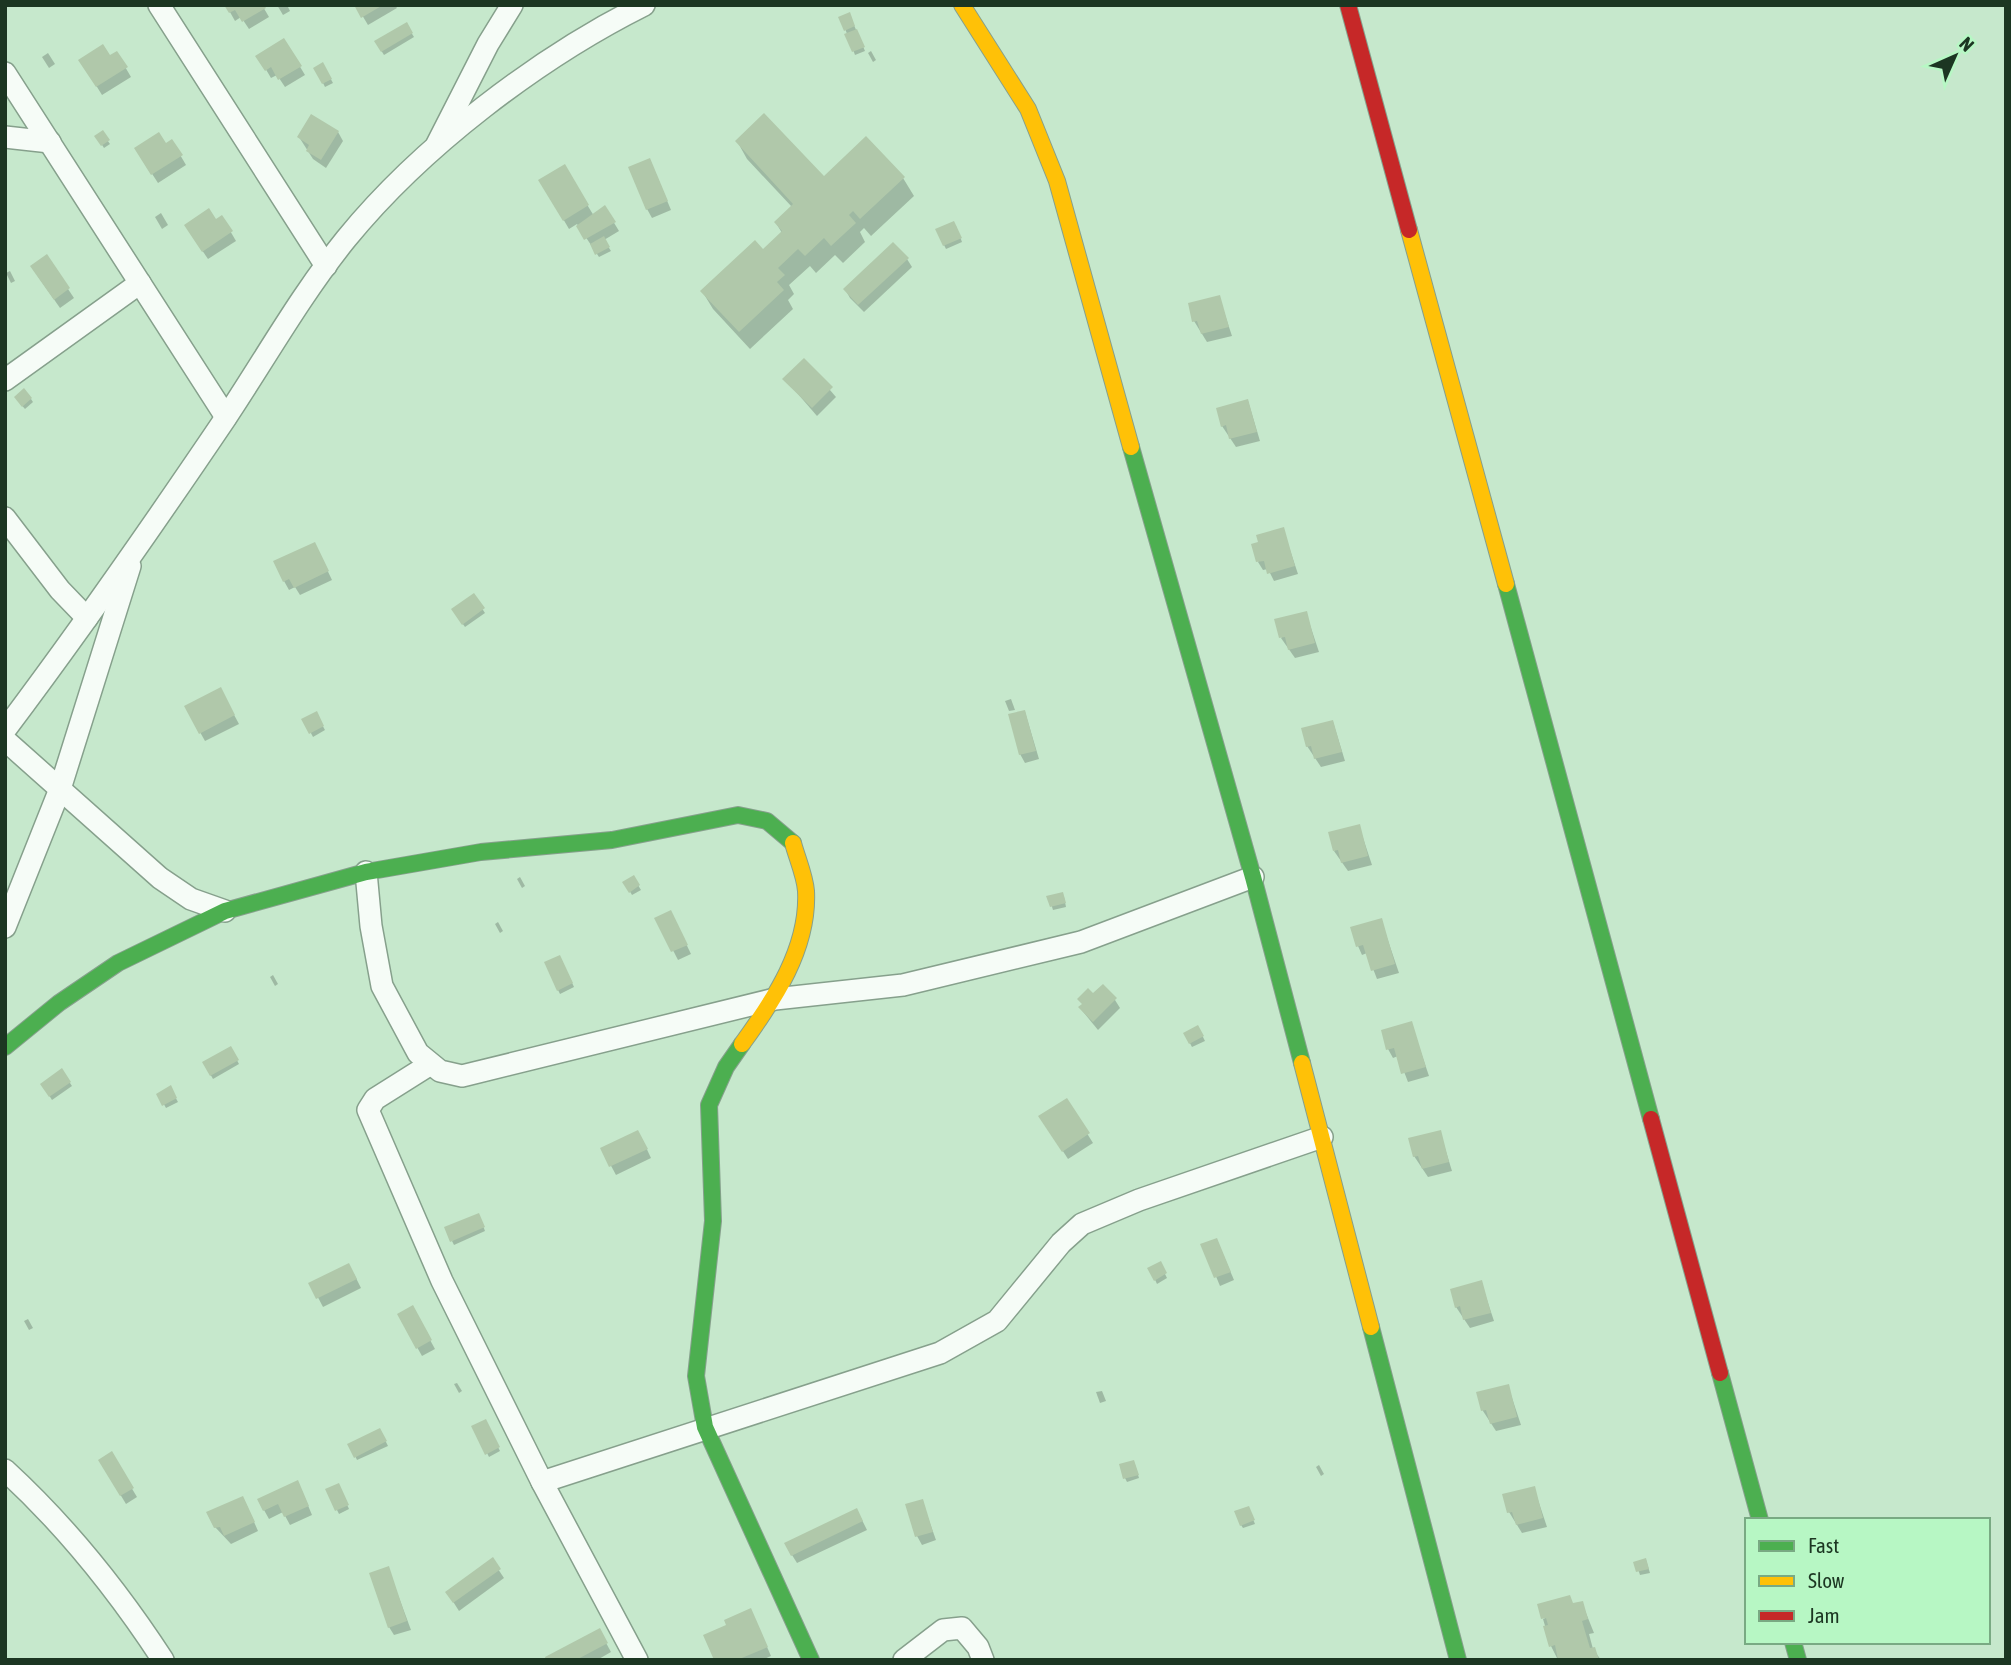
<svg xmlns="http://www.w3.org/2000/svg" width="2011" height="1665" font-family="'Asap Condensed',sans-serif">
  <style>
    .shadow { fill: #0003 }
    .building { fill: #b0c8aa }
    .lines { fill: none; stroke-linecap: round; stroke-linejoin: round }
    .street-casing { stroke: #86a08c; stroke-width: 24 }
    .fast-casing { stroke: #86a08c; stroke-width: 18 }
    .slow-casing { stroke: #86a08c; stroke-width: 18 }
    .jam-casing { stroke: #86a08c; stroke-width: 18 }
    .street { stroke: #f6fcf7; stroke-width: 21 }
    .fast { stroke: #4caf50; stroke-width: 16 }
    .slow { stroke: #ffc107; stroke-width: 16 }
    .jam { stroke: #c62828; stroke-width: 16 }
  </style>
  <rect width="100%" height="100%" fill="#c6e8cc"/>
  <g class="shadow">
    <path d="M 226,5 L 262,5 L 269,17 L 249,29 L 241,17 L 235,21 Z"/>
    <path d="M 277,5 L 287,5 L 290,11 L 283,15 Z"/>
    <path d="M 356,5 L 395,5 L 397,8 L 368,25 Z"/>
    <path d="M 841,18 L 851,18 L 865,51 L 855,55 Z"/>
    <path d="M 406,24 L 414,37 L 384,55 L 376,42 Z"/>
    <path d="M 284,40 L 305,75 L 285,87 L 277,75 L 271,78 L 258,56 Z"/>
    <path d="M 871,51 L 876,60 L 873,62 L 868,53 Z"/>
    <path d="M 48,53 L 55,64 L 49,68 L 42,57 Z"/>
    <path d="M 117,53 L 131,77 L 102,95 L 81,61 L 110,58 Z"/>
    <path d="M 323,65 L 333,83 L 325,87 L 316,69 Z"/>
    <path d="M 338,132 L 343,141 L 326,168 L 313,159 L 299,137 Z"/>
    <path d="M 102,133 L 110,144 L 104,148 L 97,137 Z"/>
    <path d="M 172,141 L 186,165 L 158,183 L 136,149 L 166,145 Z"/>
    <path d="M 737,141 L 823,178 L 903,178 L 914,196 L 871,236 L 864,228 L 860,232 L 865,242 L 843,263 L 835,255 L 816,273 L 810,266 L 789,285 L 794,294 L 788,300 L 793,309 L 750,349 L 713,309 L 702,291 L 763,252 L 782,233 L 776,223 L 792,207 L 747,159 Z"/>
    <path d="M 650,160 L 671,210 L 652,218 L 647,209 Z"/>
    <path d="M 564,167 L 594,216 L 605,208 L 619,231 L 604,240 L 611,251 L 599,257 L 577,224 L 569,229 L 541,181 Z"/>
    <path d="M 161,213 L 168,225 L 162,229 L 155,217 Z"/>
    <path d="M 222,217 L 236,241 L 208,259 L 191,234 Z"/>
    <path d="M 956,226 L 962,242 L 946,249 L 944,245 Z"/>
    <path d="M 46,256 L 74,298 L 60,308 L 37,275 Z"/>
    <path d="M 907,259 L 912,267 L 864,312 L 850,298 L 845,289 Z"/>
    <path d="M 10,271 L 15,281 L 11,283 L 6,273 Z"/>
    <path d="M 1219,297 L 1232,336 L 1207,342 L 1194,321 Z"/>
    <path d="M 804,360 L 836,397 L 817,416 L 785,379 Z"/>
    <path d="M 31,399 L 33,402 L 25,409 L 18,401 Z"/>
    <path d="M 1248,401 L 1260,441 L 1236,447 L 1222,426 Z"/>
    <path d="M 1283,529 L 1298,574 L 1274,581 L 1268,569 L 1263,570 L 1258,562 Z"/>
    <path d="M 319,553 L 332,580 L 300,595 L 295,587 L 289,590 L 284,581 Z"/>
    <path d="M 473,595 L 485,613 L 465,627 L 453,610 Z"/>
    <path d="M 1306,613 L 1319,652 L 1295,658 L 1281,638 Z"/>
    <path d="M 220,689 L 239,724 L 205,741 L 186,707 Z"/>
    <path d="M 1011,699 L 1015,710 L 1009,711 L 1005,701 Z"/>
    <path d="M 1025,712 L 1039,759 L 1025,763 L 1020,754 Z"/>
    <path d="M 316,714 L 325,730 L 313,737 L 304,720 Z"/>
    <path d="M 1333,722 L 1345,761 L 1321,767 L 1307,746 Z"/>
    <path d="M 1359,826 L 1372,865 L 1348,871 L 1334,851 Z"/>
    <path d="M 520,877 L 525,886 L 522,888 L 517,879 Z"/>
    <path d="M 633,877 L 641,890 L 632,895 L 625,883 Z"/>
    <path d="M 1049,897 L 1064,897 L 1066,907 L 1053,910 Z"/>
    <path d="M 657,919 L 675,921 L 691,954 L 678,960 Z"/>
    <path d="M 1381,920 L 1399,973 L 1377,979 L 1367,953 L 1362,955 L 1358,946 Z"/>
    <path d="M 498,922 L 503,931 L 500,933 L 495,924 Z"/>
    <path d="M 560,957 L 574,987 L 560,994 L 558,990 Z"/>
    <path d="M 273,975 L 278,984 L 275,986 L 270,977 Z"/>
    <path d="M 1093,996 L 1115,1000 L 1120,1008 L 1098,1030 L 1080,1008 Z"/>
    <path d="M 1411,1023 L 1429,1076 L 1408,1082 L 1398,1056 L 1393,1058 L 1388,1049 Z"/>
    <path d="M 1198,1027 L 1205,1041 L 1192,1047 L 1185,1034 Z"/>
    <path d="M 231,1049 L 239,1064 L 213,1079 L 204,1063 Z"/>
    <path d="M 62,1071 L 72,1086 L 52,1100 L 42,1084 Z"/>
    <path d="M 170,1088 L 178,1102 L 166,1108 L 158,1094 Z"/>
    <path d="M 1066,1100 L 1093,1143 L 1068,1159 L 1046,1125 Z"/>
    <path d="M 1440,1132 L 1452,1171 L 1428,1177 L 1414,1156 Z"/>
    <path d="M 643,1141 L 651,1158 L 616,1175 L 602,1149 Z"/>
    <path d="M 480,1218 L 485,1231 L 454,1245 L 452,1241 Z"/>
    <path d="M 1217,1240 L 1234,1280 L 1220,1286 L 1203,1245 Z"/>
    <path d="M 1160,1264 L 1167,1278 L 1157,1284 L 1150,1269 Z"/>
    <path d="M 354,1274 L 361,1288 L 323,1307 L 311,1284 Z"/>
    <path d="M 1481,1282 L 1494,1321 L 1470,1328 L 1456,1307 Z"/>
    <path d="M 412,1307 L 435,1349 L 422,1356 L 399,1315 Z"/>
    <path d="M 28,1319 L 33,1328 L 29,1330 L 24,1321 Z"/>
    <path d="M 457,1383 L 462,1391 L 459,1393 L 454,1384 Z"/>
    <path d="M 1508,1386 L 1521,1425 L 1496,1431 L 1483,1411 L 1478,1394 Z"/>
    <path d="M 1102,1391 L 1106,1401 L 1100,1403 L 1096,1392 Z"/>
    <path d="M 485,1421 L 500,1451 L 489,1457 L 474,1427 Z"/>
    <path d="M 380,1430 L 388,1446 L 357,1460 L 350,1445 Z"/>
    <path d="M 111,1454 L 137,1497 L 126,1504 L 100,1461 Z"/>
    <path d="M 1135,1465 L 1139,1478 L 1127,1482 L 1125,1478 Z"/>
    <path d="M 1319,1465 L 1324,1474 L 1321,1476 L 1316,1467 Z"/>
    <path d="M 1534,1488 L 1547,1527 L 1522,1533 L 1509,1512 Z"/>
    <path d="M 340,1489 L 349,1509 L 339,1514 L 327,1490 Z"/>
    <path d="M 302,1491 L 312,1515 L 290,1525 L 283,1512 L 269,1519 L 264,1510 Z"/>
    <path d="M 922,1501 L 936,1540 L 922,1545 L 917,1536 Z"/>
    <path d="M 247,1506 L 258,1531 L 231,1544 L 215,1527 Z"/>
    <path d="M 1250,1512 L 1255,1524 L 1243,1528 L 1241,1525 Z"/>
    <path d="M 861,1518 L 867,1530 L 797,1563 L 792,1555 Z"/>
    <path d="M 492,1560 L 504,1578 L 459,1611 L 452,1600 Z"/>
    <path d="M 1646,1560 L 1650,1573 L 1640,1575 L 1636,1563 Z"/>
    <path d="M 388,1568 L 411,1630 L 394,1635 L 389,1627 Z"/>
    <path d="M 1582,1603 L 1594,1633 L 1589,1634 L 1593,1649 L 1601,1660 L 1558,1660 L 1551,1646 L 1543,1619 Z"/>
    <path d="M 755,1619 L 771,1656 L 762,1660 L 716,1660 Z"/>
    <path d="M 599,1630 L 611,1652 L 597,1660 L 548,1660 Z"/>
  </g>
  <g class="building">
    <path d="M 224,5 L 264,5 L 266,8 L 242,22 L 235,10 L 229,13 Z"/>
    <path d="M 354,5 L 383,5 L 361,18 Z"/>
    <path d="M 850,12 L 855,26 L 844,31 L 838,17 Z"/>
    <path d="M 407,22 L 413,33 L 381,52 L 374,41 Z"/>
    <path d="M 857,29 L 865,47 L 852,52 L 844,34 Z"/>
    <path d="M 284,38 L 302,66 L 278,80 L 271,67 L 265,71 L 255,56 Z"/>
    <path d="M 103,44 L 110,55 L 117,51 L 128,67 L 96,87 L 78,60 Z"/>
    <path d="M 323,62 L 332,79 L 322,84 L 313,68 Z"/>
    <path d="M 764,113 L 824,176 L 866,136 L 905,177 L 860,219 L 853,211 L 849,215 L 856,223 L 831,246 L 824,238 L 805,256 L 798,249 L 778,268 L 785,275 L 777,282 L 784,290 L 739,332 L 700,291 L 755,240 L 763,249 L 782,231 L 774,222 L 793,204 L 735,141 Z"/>
    <path d="M 311,114 L 339,131 L 321,160 L 306,151 L 309,145 L 297,137 Z"/>
    <path d="M 103,130 L 110,140 L 101,146 L 94,136 Z"/>
    <path d="M 159,132 L 166,143 L 172,139 L 183,155 L 151,175 L 134,148 Z"/>
    <path d="M 650,158 L 668,201 L 646,210 L 628,167 Z"/>
    <path d="M 565,164 L 589,205 L 563,221 L 538,180 Z"/>
    <path d="M 605,205 L 616,222 L 584,240 L 576,226 Z"/>
    <path d="M 209,208 L 216,219 L 222,215 L 233,231 L 202,252 L 184,225 Z"/>
    <path d="M 954,221 L 962,238 L 943,246 L 935,229 Z"/>
    <path d="M 604,236 L 610,247 L 595,255 L 590,244 Z"/>
    <path d="M 893,242 L 909,258 L 858,305 L 843,289 Z"/>
    <path d="M 47,254 L 70,288 L 54,300 L 30,266 Z"/>
    <path d="M 1220,295 L 1229,327 L 1201,334 L 1197,321 L 1192,322 L 1188,303 Z"/>
    <path d="M 804,358 L 833,387 L 812,408 L 782,379 Z"/>
    <path d="M 24,388 L 32,398 L 22,407 L 14,397 Z"/>
    <path d="M 1248,399 L 1257,432 L 1229,439 L 1226,425 L 1221,427 L 1216,408 Z"/>
    <path d="M 1284,527 L 1295,566 L 1267,574 L 1264,561 L 1256,562 L 1251,544 L 1258,542 L 1256,535 Z"/>
    <path d="M 315,542 L 329,571 L 294,588 L 289,579 L 283,582 L 273,561 Z"/>
    <path d="M 474,593 L 485,608 L 462,625 L 451,609 Z"/>
    <path d="M 1307,611 L 1315,643 L 1288,650 L 1285,637 L 1279,638 L 1274,619 Z"/>
    <path d="M 221,687 L 235,715 L 199,734 L 184,706 Z"/>
    <path d="M 1025,710 L 1036,751 L 1019,755 L 1008,714 Z"/>
    <path d="M 317,711 L 324,726 L 309,734 L 301,719 Z"/>
    <path d="M 1333,720 L 1342,752 L 1314,759 L 1311,746 L 1306,747 L 1301,728 Z"/>
    <path d="M 1360,824 L 1368,856 L 1341,863 L 1338,850 L 1333,851 L 1328,832 Z"/>
    <path d="M 634,875 L 640,885 L 629,893 L 622,882 Z"/>
    <path d="M 1063,892 L 1066,903 L 1050,907 L 1046,896 Z"/>
    <path d="M 671,910 L 688,945 L 671,952 L 654,918 Z"/>
    <path d="M 1382,918 L 1395,964 L 1371,971 L 1363,945 L 1356,947 L 1350,927 Z"/>
    <path d="M 560,955 L 573,983 L 557,991 L 544,962 Z"/>
    <path d="M 1103,984 L 1117,998 L 1093,1022 L 1078,1007 L 1082,1004 L 1077,999 L 1088,988 L 1093,993 Z"/>
    <path d="M 1412,1021 L 1426,1067 L 1401,1074 L 1394,1048 L 1386,1050 L 1381,1030 Z"/>
    <path d="M 1198,1025 L 1204,1036 L 1189,1044 L 1183,1033 Z"/>
    <path d="M 231,1046 L 239,1060 L 210,1076 L 202,1062 Z"/>
    <path d="M 62,1068 L 71,1082 L 49,1097 L 40,1084 Z"/>
    <path d="M 171,1085 L 177,1098 L 162,1106 L 156,1094 Z"/>
    <path d="M 1067,1098 L 1090,1133 L 1062,1152 L 1038,1116 Z"/>
    <path d="M 638,1130 L 648,1149 L 609,1167 L 600,1148 Z"/>
    <path d="M 1441,1130 L 1449,1162 L 1422,1169 L 1418,1156 L 1413,1157 L 1408,1138 Z"/>
    <path d="M 479,1213 L 485,1227 L 450,1242 L 444,1227 Z"/>
    <path d="M 1217,1238 L 1231,1272 L 1214,1278 L 1200,1244 Z"/>
    <path d="M 1161,1261 L 1167,1273 L 1154,1281 L 1147,1268 Z"/>
    <path d="M 349,1263 L 357,1279 L 316,1299 L 308,1283 Z"/>
    <path d="M 1482,1280 L 1491,1313 L 1463,1320 L 1460,1306 L 1455,1308 L 1450,1289 Z"/>
    <path d="M 413,1305 L 432,1340 L 416,1349 L 397,1314 Z"/>
    <path d="M 1509,1384 L 1517,1417 L 1490,1424 L 1486,1410 L 1481,1411 L 1476,1392 Z"/>
    <path d="M 486,1419 L 500,1447 L 485,1455 L 471,1426 Z"/>
    <path d="M 380,1428 L 387,1441 L 354,1458 L 347,1444 Z"/>
    <path d="M 112,1451 L 134,1488 L 120,1496 L 98,1460 Z"/>
    <path d="M 1134,1460 L 1139,1475 L 1123,1479 L 1119,1464 Z"/>
    <path d="M 298,1480 L 309,1506 L 284,1517 L 278,1504 L 263,1511 L 257,1499 Z"/>
    <path d="M 339,1483 L 349,1505 L 335,1511 L 325,1489 Z"/>
    <path d="M 1535,1486 L 1543,1518 L 1516,1525 L 1512,1512 L 1507,1513 L 1502,1494 Z"/>
    <path d="M 243,1496 L 255,1522 L 224,1536 L 220,1527 L 214,1528 L 206,1512 Z"/>
    <path d="M 923,1499 L 933,1532 L 915,1537 L 905,1504 Z"/>
    <path d="M 1249,1506 L 1255,1520 L 1240,1526 L 1234,1511 Z"/>
    <path d="M 857,1508 L 863,1521 L 791,1556 L 784,1543 Z"/>
    <path d="M 493,1557 L 501,1569 L 453,1603 L 445,1592 Z"/>
    <path d="M 1646,1558 L 1649,1569 L 1636,1572 L 1633,1562 Z"/>
    <path d="M 389,1566 L 407,1621 L 388,1628 L 369,1573 Z"/>
    <path d="M 1570,1595 L 1573,1603 L 1583,1601 L 1588,1619 L 1582,1621 L 1590,1648 L 1595,1647 L 1599,1660 L 1558,1660 L 1555,1645 L 1549,1647 L 1543,1626 L 1548,1625 L 1546,1618 L 1541,1619 L 1537,1604 Z"/>
    <path d="M 751,1608 L 768,1647 L 737,1660 L 714,1660 L 703,1635 L 726,1625 L 724,1620 Z"/>
    <path d="M 600,1628 L 608,1643 L 576,1660 L 546,1660 L 545,1657 Z"/>
  </g>
  <g class="lines">
    <defs>
      <g id="street">
        <path d="M 159,5 L 326,266"/>
        <path d="M 5,73 L 226,417"/>
        <path d="M 5,137 L 50,142"/>
        <path d="M 437,144 L 488,44 L 512,5"/>
        <path d="M 5,380 L 140,283"/>
        <path d="M 5,518 L 60,590 L 87,618"/>
        <path d="M 5,730 C 81,629 154,524 225,419 C 265,359 300,296 346,239 C 421,147 538,58 644,5"/>
        <path d="M 5,740 L 160,878 L 191,899 L 225,911"/>
        <path d="M 366,872 L 371,926 L 382,986 L 418,1053 L 440,1071 L 462,1076 L 775,999 L 903,985 L 1081,942 L 1253,877"/>
        <path d="M 5,927 L 60,789 L 130,566"/>
        <path d="M 429,1065 L 375,1099 L 368,1110 L 442,1281 L 542,1482 L 637,1660"/>
        <path d="M 5,1470 C 66,1526 118,1591 163,1660"/>
        <path d="M 542,1482 L 940,1353 L 997,1321 L 1061,1243 L 1082,1224 L 1139,1200 L 1322,1137"/>
        <path d="M 904,1660 L 943,1630 L 962,1628 L 978,1647 L 983,1660"/>
      </g>
      <g id="fast">
        <path d="M 1131,447 L 1253,877 L 1302,1063"/>
        <path d="M 1506,584 L 1651,1119"/>
        <path d="M 742,1044 L 726,1067 L 709,1105 L 713,1221 L 696,1376 L 705,1427 L 811,1660"/>
        <path d="M 5,1047 L 59,1003 L 118,963 L 225,911 L 366,872 L 481,852 L 612,840 L 738,815 L 767,821 L 793,843"/>
        <path d="M 1371,1327 L 1458,1660"/>
        <path d="M 1720,1373 L 1760,1520"/>
        <path d="M 1793,1642 L 1798,1660"/>
      </g>
      <g id="slow">
        <path d="M 962,5 L 1028,109 L 1057,181 L 1131,447"/>
        <path d="M 1409,230 L 1506,584"/>
        <path d="M 742,1044 C 774,1000 809,948 806,891 C 805,876 797,858 793,843"/>
        <path d="M 1302,1063 L 1371,1327"/>
      </g>
      <g id="jam">
        <path d="M 1348,5 L 1409,230"/>
        <path d="M 1651,1119 L 1720,1373"/>
      </g>
    </defs>
    <use href="#street" class="street-casing"/>
    <use href="#fast" class="fast-casing"/>
    <use href="#slow" class="slow-casing"/>
    <use href="#jam" class="jam-casing"/>
    <use href="#street" class="street"/>
    <use href="#fast" class="fast"/>
    <use href="#slow" class="slow"/>
    <use href="#jam" class="jam"/>
  </g>
  <rect width="2011" height="1665" fill="none" stroke="#1c3622" stroke-width="14"/>
  <rect x="1745" y="1518" width="245" height="126" fill="#b7f7c4" stroke="#79aa83" stroke-width="2"/>
  <rect x="1759" y="1541" width="35" height="10" fill="#4caf50" stroke="#79aa83" stroke-width="2"/>
  <text x="1808" y="1553" font-size="21" fill="#1c3622">Fast</text>
  <rect x="1759" y="1576" width="35" height="10" fill="#ffc107" stroke="#79aa83" stroke-width="2"/>
  <text x="1808" y="1588" font-size="21" fill="#1c3622">Slow</text>
  <rect x="1759" y="1611" width="35" height="10" fill="#c62828" stroke="#79aa83" stroke-width="2"/>
  <text x="1808" y="1623" font-size="21" fill="#1c3622">Jam</text>
  <g transform="translate(1955 56) rotate(45)" stroke="#b7f7c4" stroke-width="5" paint-order="stroke">
  <path d="M0-5L12 26L0 18L-12 26Z" fill="#1c3622"/>
  <text y="-10" font-size="19" font-weight="bold" text-anchor="middle" fill="#1c3622">N</text>
  </g>
</svg>
